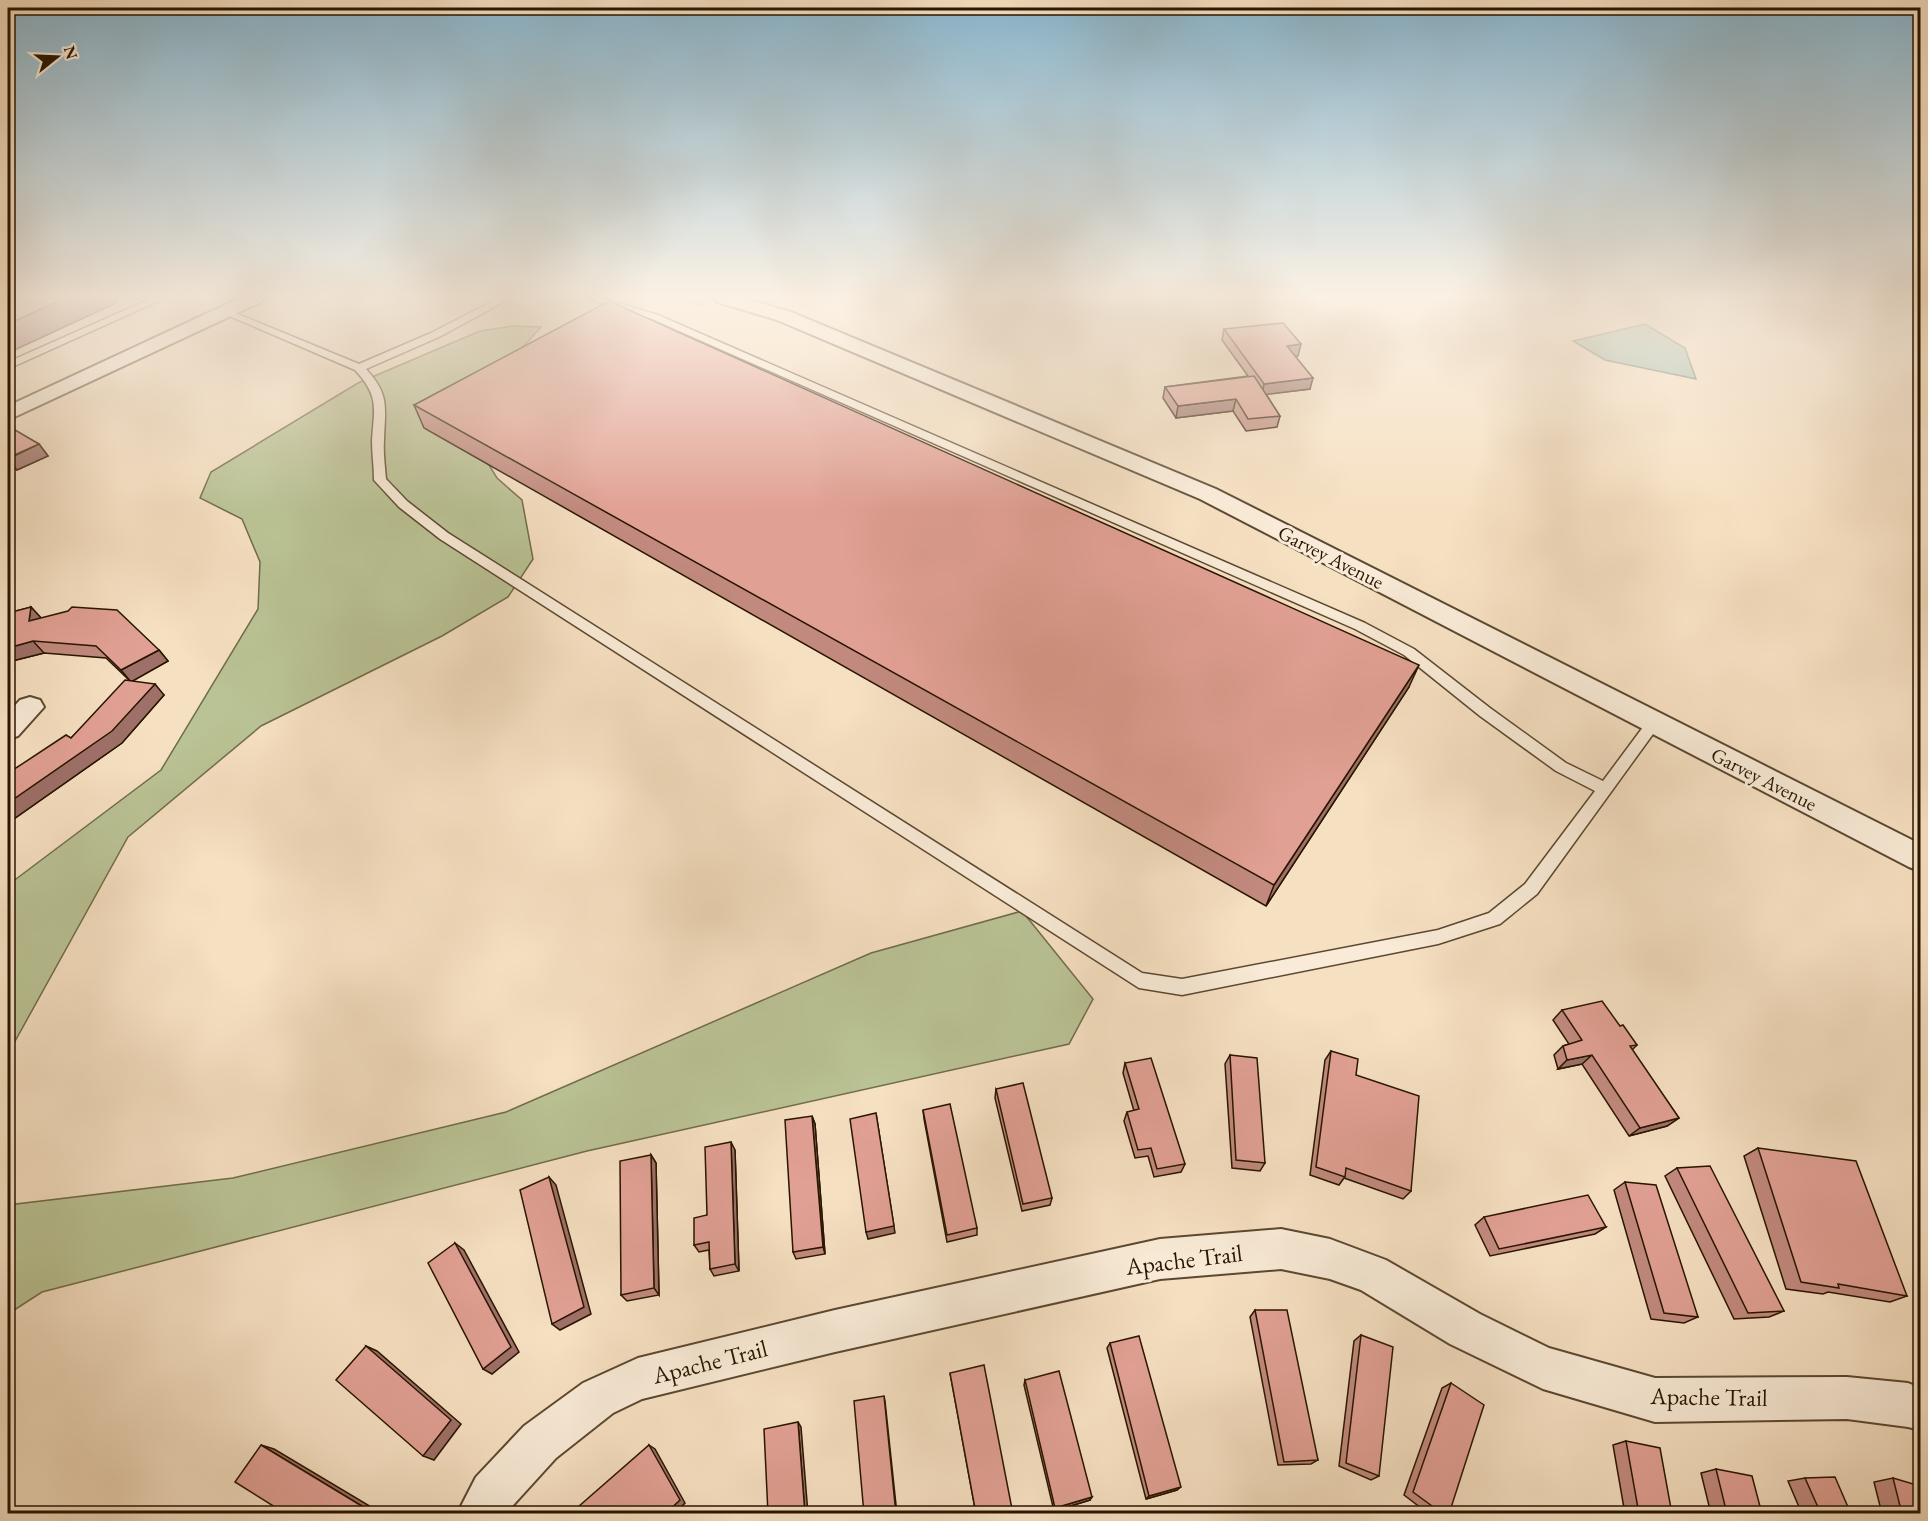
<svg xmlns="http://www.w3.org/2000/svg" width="1928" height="1521" font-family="'EB Garamond',serif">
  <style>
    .green { fill: #bac395; stroke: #716c4a; stroke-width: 1.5 }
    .water { fill: #9dbeae; stroke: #6e7a68; stroke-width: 1.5 }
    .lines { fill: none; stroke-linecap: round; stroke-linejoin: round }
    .service-casing { stroke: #5c4830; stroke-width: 3 }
    .minor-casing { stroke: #5c4830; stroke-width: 4 }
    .path { stroke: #281500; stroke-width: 3; stroke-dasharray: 1 2; stroke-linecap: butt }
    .service { fill: #f9ebd7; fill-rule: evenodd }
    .minor { fill: #f9ebd7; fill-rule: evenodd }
    .wall { fill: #c28a7f; stroke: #281500; stroke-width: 1.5 }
    .shaded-wall { fill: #9e7068; stroke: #281500; stroke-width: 1.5 }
    .building { fill: #e1a094; stroke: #281500; stroke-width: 1.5 }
    .labels { text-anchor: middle; stroke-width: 6; stroke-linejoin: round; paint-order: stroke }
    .street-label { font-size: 20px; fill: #281500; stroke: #f9ebd7 }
    .near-street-label { font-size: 24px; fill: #281500; stroke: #f9ebd7 }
  </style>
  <rect width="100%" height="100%" fill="#f6e0c2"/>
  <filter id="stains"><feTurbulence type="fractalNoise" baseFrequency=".00333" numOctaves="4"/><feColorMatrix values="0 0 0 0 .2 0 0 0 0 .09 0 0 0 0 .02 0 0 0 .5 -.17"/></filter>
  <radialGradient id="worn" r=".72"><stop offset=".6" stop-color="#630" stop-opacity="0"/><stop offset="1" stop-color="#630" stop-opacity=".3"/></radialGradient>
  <g class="green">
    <path d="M 513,326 L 541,327 L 523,347 L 488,406 L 478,447 L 497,478 L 522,500 L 533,559 L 508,597 L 442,636 L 261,726 L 128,837 L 8,1054 L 8,885 L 161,770 L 258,609 L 260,562 L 242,519 L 200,498 L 211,472 L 358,383 L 480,331 Z"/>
    <path d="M 1022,911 L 1093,999 L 1069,1044 L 587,1151 L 42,1292 L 8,1314 L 8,1205 L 233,1178 L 506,1112 L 871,953 Z"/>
  </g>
  <path class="water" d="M 1645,324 L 1685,348 L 1696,379 L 1605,360 L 1573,341 Z"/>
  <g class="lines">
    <defs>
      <g id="service">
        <path d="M 152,298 L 165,298 L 8,369 L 8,362 Z"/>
        <path d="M 499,298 L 511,298 L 439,337 L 366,369 C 390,395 385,407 384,440 C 383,453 385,466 386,479 L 407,501 L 448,533 L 1142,973 L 1182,979 L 1438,930 L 1489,913 L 1525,884 L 1595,791 L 1556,771 L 1480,716 L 1404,655 L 1355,629 L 652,319 L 587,298 L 602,298 L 658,315 L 1365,623 L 1414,649 L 1490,708 L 1566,763 L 1603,781 L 1649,719 L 1654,718 L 1661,723 L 1537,894 L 1500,924 L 1438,944 L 1182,995 L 1139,988 L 440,539 L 399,507 L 374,480 C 374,467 372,454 372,441 C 374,408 380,397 355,370 L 220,312 L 228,310 L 359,364 L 431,333 Z"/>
      </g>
      <g id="minor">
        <path d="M 240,298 L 264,298 L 261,302 L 8,420 L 8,406 Z"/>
        <path d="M 714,298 L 743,298 L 791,312 L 1216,489 L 1920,844 L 1920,871 L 1909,867 L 1200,499 L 777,320 L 717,302 Z"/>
        <path d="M 30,697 L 40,700 L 44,707 L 18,736 L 8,739 L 8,713 L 20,700 Z"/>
        <path d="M 1281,1229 L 1330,1239 L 1386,1260 L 1480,1314 L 1549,1348 L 1655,1378 L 1847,1377 L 1908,1383 L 1920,1388 L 1920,1430 L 1908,1427 L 1847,1419 L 1655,1422 L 1543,1389 L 1450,1344 L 1361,1290 L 1330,1279 L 1281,1269 L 1160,1279 L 835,1352 L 642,1399 L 613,1413 L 556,1458 L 505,1514 L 457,1514 L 476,1477 L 524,1426 L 583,1383 L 638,1358 L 835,1310 L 1160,1239 Z"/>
      </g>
    </defs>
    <use href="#service" class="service-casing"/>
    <use href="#minor" class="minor-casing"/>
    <path class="path" d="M 681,298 L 702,305"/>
    <use href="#service" class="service"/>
    <use href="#minor" class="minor"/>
  </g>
  <g class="wall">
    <path d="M 1224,329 L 1298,356 L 1295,356 L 1310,389 L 1266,394 L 1280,416 L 1277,427 L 1246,431 L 1233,411 L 1176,418 L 1163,398 L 1165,387 L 1248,376 L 1222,340 Z"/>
    <path d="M 414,405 L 1409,687 L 1266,906 L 424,428 Z"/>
    <path d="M 8,428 L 39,444 L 48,456 L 17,470 L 8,465 Z"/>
    <path d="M 31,607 L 41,618 L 159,650 L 168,661 L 132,681 L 164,695 L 122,743 L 8,823 L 8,771 L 13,770 L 71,738 L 130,681 L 106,658 L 44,653 L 8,662 L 8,613 Z"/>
    <path d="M 1562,1010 L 1620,1026 L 1637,1045 L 1632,1050 L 1679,1118 L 1667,1126 L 1629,1136 L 1582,1064 L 1558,1069 L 1554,1055 L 1563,1046 L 1569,1044 L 1553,1020 Z"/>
    <path d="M 1331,1051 L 1356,1075 L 1411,1191 L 1403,1199 L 1344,1178 L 1339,1185 L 1310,1175 L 1325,1060 Z"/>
    <path d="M 1230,1055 L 1265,1163 L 1260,1171 L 1232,1168 L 1225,1064 Z"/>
    <path d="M 1125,1063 L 1185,1164 L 1181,1172 L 1154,1177 L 1148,1156 L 1135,1158 L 1124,1121 L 1127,1112 L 1134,1111 L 1123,1073 Z"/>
    <path d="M 996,1089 L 1052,1198 L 1050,1205 L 1022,1211 L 995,1098 Z"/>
    <path d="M 923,1110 L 977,1228 L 977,1235 L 947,1242 L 924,1119 Z"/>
    <path d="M 812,1116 L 815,1124 L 825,1254 L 796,1259 L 793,1252 Z"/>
    <path d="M 1758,1148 L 1907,1296 L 1890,1302 L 1828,1292 L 1823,1294 L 1786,1289 L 1744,1156 Z"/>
    <path d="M 735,1150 L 739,1271 L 714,1276 L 710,1269 L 709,1250 L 699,1252 L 694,1245 Z"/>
    <path d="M 651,1155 L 656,1163 L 659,1295 L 627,1301 L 621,1295 Z"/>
    <path d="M 1677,1168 L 1784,1311 L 1769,1317 L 1734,1319 L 1665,1176 Z"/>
    <path d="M 1625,1182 L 1698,1317 L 1684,1323 L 1651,1319 L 1614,1190 Z"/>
    <path d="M 1484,1217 L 1606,1227 L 1595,1234 L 1490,1256 L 1475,1225 Z"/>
    <path d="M 1255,1310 L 1318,1460 L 1311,1464 L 1278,1465 L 1250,1317 Z"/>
    <path d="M 1361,1335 L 1379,1476 L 1371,1480 L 1339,1466 L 1354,1341 Z"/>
    <path d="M 1110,1343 L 1177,1490 L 1146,1499 L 1107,1348 Z"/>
    <path d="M 950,1373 L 1013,1514 L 976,1514 Z"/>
    <path d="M 1025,1380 L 1090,1500 L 1054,1511 L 1024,1385 Z"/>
    <path d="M 1451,1383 L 1449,1514 L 1429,1514 L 1404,1495 L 1442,1388 Z"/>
    <path d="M 1626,1441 L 1672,1514 L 1625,1514 L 1613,1445 Z"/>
    <path d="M 1716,1469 L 1762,1514 L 1711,1514 L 1701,1473 Z"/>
    <path d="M 1805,1478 L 1851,1514 L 1802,1514 L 1788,1481 Z"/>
    <path d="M 1893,1478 L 1920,1514 L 1882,1514 L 1874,1482 Z"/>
  </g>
  <g class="shaded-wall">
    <path d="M 65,298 L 118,298 L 114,304 L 8,353 L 8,324 Z"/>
    <path d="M 1301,344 L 1298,356 L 1284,357 L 1287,346 Z"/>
    <path d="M 1313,378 L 1310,389 L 1262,395 L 1264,384 Z"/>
    <path d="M 1236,399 L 1233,411 L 1176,418 L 1178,406 Z"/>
    <path d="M 39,444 L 48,456 L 17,470 L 8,459 Z"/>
    <path d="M 31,607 L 42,619 L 29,621 Z"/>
    <path d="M 33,641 L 44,653 L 8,662 L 8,648 Z"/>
    <path d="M 159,650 L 168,661 L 131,682 L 121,670 Z"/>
    <path d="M 1419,665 L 1409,687 L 1266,906 L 1274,885 Z"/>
    <path d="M 155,684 L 164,695 L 122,743 L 8,823 L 8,803 Z"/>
    <path d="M 1592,1055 L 1582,1064 L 1558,1069 L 1567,1060 Z"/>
    <path d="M 876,1113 L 895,1233 L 868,1239 L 866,1232 Z"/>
    <path d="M 812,1116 L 815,1124 L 825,1254 L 823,1247 Z"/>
    <path d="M 1679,1118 L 1667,1126 L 1629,1136 L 1640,1128 Z"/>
    <path d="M 731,1142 L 735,1150 L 739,1271 L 735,1264 Z"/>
    <path d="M 651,1155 L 656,1163 L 659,1295 L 654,1288 Z"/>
    <path d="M 549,1177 L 556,1185 L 591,1314 L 560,1330 L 552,1324 Z"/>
    <path d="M 455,1243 L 464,1250 L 519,1352 L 492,1374 L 483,1369 Z"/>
    <path d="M 366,1346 L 377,1351 L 461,1424 L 434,1460 L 423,1456 Z"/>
    <path d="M 884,1396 L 885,1401 L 897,1514 L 896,1514 Z"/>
    <path d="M 798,1422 L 801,1427 L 808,1514 L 805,1514 Z"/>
    <path d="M 261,1445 L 274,1449 L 383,1514 L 375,1514 Z"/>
    <path d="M 649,1445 L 655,1449 L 685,1503 L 674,1514 L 665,1514 Z"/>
    <path d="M 1181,1487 L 1177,1490 L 1146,1499 L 1149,1496 Z"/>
    <path d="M 1092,1497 L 1090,1500 L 1054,1511 L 1055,1508 Z"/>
  </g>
  <g class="building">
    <path d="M 8,298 L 65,298 L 8,324 Z"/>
    <path d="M 609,301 L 1419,665 L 1274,885 L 414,405 Z"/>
    <path d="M 1283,323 L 1301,344 L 1287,346 L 1313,378 L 1264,384 L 1224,329 Z"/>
    <path d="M 1254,376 L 1280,416 L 1248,419 L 1236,399 L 1178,406 L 1165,387 Z"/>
    <path d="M 10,427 L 39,444 L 8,458 L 8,428 Z"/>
    <path d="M 31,607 L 29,621 L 68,611 L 72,607 L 117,610 L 159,650 L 121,670 L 96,646 L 33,641 L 8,648 L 8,613 Z"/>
    <path d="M 125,680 L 155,684 L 112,731 L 8,803 L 8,771 L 11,769 L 13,770 L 66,735 L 71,738 Z"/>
    <path d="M 1602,1001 L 1620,1026 L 1623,1025 L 1637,1045 L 1630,1046 L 1679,1118 L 1640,1128 L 1592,1055 L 1567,1060 L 1563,1046 L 1582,1040 L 1562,1010 Z"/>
    <path d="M 1331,1051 L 1358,1059 L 1356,1075 L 1419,1096 L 1411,1191 L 1346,1168 L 1345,1177 L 1316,1167 Z"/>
    <path d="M 1230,1055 L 1257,1058 L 1265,1163 L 1236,1160 Z"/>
    <path d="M 1151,1058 L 1185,1164 L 1157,1169 L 1151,1148 L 1138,1150 L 1127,1112 L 1139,1109 L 1125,1063 Z"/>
    <path d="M 1023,1083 L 1052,1198 L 1023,1204 L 996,1089 Z"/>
    <path d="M 950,1104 L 977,1228 L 947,1235 L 923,1110 Z"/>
    <path d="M 876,1113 L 894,1226 L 866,1232 L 850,1119 Z"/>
    <path d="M 812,1116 L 823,1247 L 793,1252 L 785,1120 Z"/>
    <path d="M 731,1142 L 735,1264 L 710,1269 L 709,1242 L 694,1245 L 694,1218 L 707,1215 L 705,1147 Z"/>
    <path d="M 1758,1148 L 1856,1161 L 1907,1296 L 1838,1284 L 1839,1288 L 1801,1282 Z"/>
    <path d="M 651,1155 L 654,1288 L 621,1295 L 620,1161 Z"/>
    <path d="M 1710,1166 L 1784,1311 L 1748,1313 L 1677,1168 Z"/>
    <path d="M 549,1177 L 584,1307 L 552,1324 L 520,1190 Z"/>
    <path d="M 1625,1182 L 1656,1185 L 1698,1317 L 1664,1313 Z"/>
    <path d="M 1588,1195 L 1606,1227 L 1499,1249 L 1484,1217 Z"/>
    <path d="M 455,1243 L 511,1347 L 483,1369 L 428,1263 Z"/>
    <path d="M 1255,1310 L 1287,1310 L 1318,1460 L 1284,1462 Z"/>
    <path d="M 1361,1335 L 1393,1347 L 1379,1476 L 1346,1463 Z"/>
    <path d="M 1139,1336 L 1181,1487 L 1149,1496 L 1110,1343 Z"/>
    <path d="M 366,1346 L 451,1420 L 423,1456 L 336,1380 Z"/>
    <path d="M 984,1365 L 1013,1514 L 976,1514 L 950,1373 Z"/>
    <path d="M 1059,1371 L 1092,1497 L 1055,1508 L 1025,1380 Z"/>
    <path d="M 1451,1383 L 1484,1405 L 1449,1514 L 1443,1514 L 1413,1492 Z"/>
    <path d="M 884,1396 L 896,1514 L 864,1514 L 854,1401 Z"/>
    <path d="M 798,1422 L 805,1514 L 768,1514 L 764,1429 Z"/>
    <path d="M 1626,1441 L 1660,1448 L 1672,1514 L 1639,1514 Z"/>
    <path d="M 261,1445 L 375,1514 L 286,1514 L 235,1482 Z"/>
    <path d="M 649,1445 L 680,1500 L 665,1514 L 570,1514 Z"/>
    <path d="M 1716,1469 L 1752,1476 L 1762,1514 L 1727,1514 Z"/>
    <path d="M 1835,1477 L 1851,1514 L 1821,1514 L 1805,1478 Z"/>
    <path d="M 1893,1478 L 1920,1486 L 1920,1514 L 1902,1514 Z"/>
  </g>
  <linearGradient id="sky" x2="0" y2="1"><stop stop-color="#8ab8d1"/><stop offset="0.58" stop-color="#fbf1e4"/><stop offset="1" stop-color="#fbf1e4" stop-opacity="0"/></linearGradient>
  <rect width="1928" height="511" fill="url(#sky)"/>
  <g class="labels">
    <g class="street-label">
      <text transform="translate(1331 557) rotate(27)" y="7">Garvey Avenue</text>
      <text transform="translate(1764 779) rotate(27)" y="7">Garvey Avenue</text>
    </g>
    <g class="near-street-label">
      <text transform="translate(1184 1260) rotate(-7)" y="8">Apache Trail</text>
      <text transform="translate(710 1362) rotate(-14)" y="8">Apache Trail</text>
      <text transform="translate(1709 1397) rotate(1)" y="8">Apache Trail</text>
    </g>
  </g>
  <rect width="1928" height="1521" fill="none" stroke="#f6e0c2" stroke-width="30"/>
  <rect x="9" y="9" width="1910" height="1503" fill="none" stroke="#281500" stroke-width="3"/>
  <rect x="15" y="15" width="1898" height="1491" fill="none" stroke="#281500" stroke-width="1.5"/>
  <g transform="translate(57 57) rotate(72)" stroke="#f9ebd7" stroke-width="4.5" paint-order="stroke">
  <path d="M0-4.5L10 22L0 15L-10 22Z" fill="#281500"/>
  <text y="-9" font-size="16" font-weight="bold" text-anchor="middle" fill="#281500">N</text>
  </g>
  <rect width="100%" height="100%" filter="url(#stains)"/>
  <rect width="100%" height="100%" fill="url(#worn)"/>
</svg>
